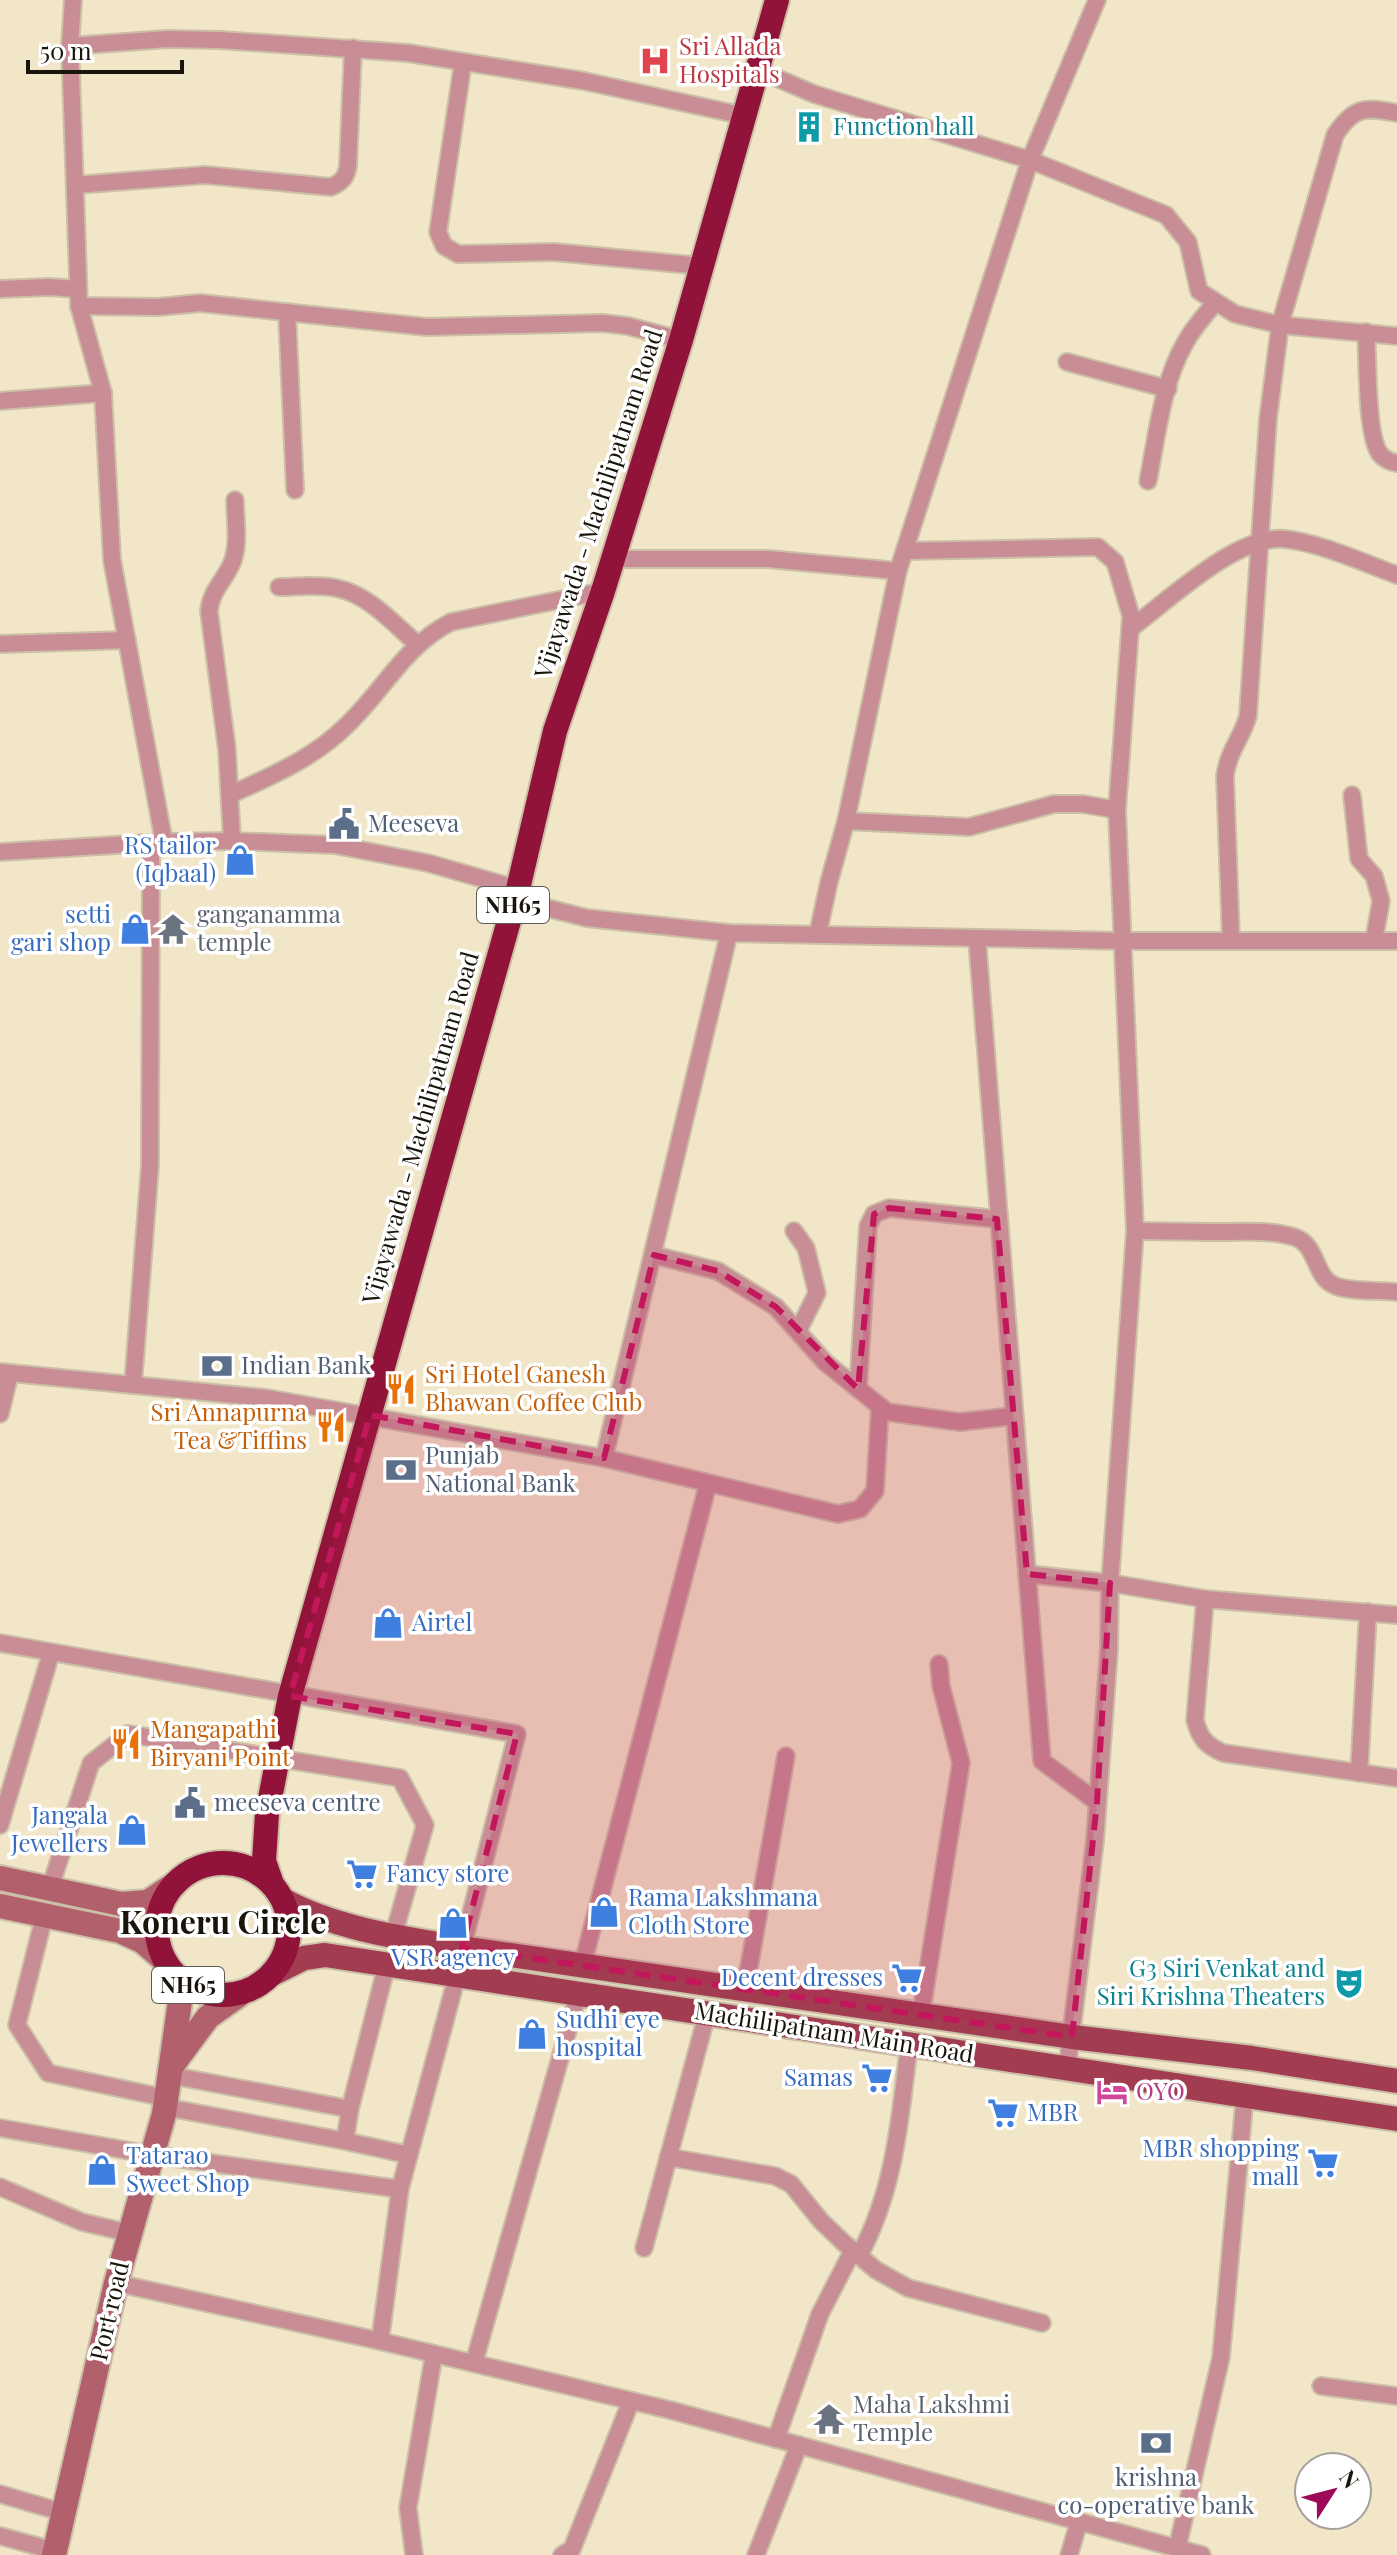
<svg xmlns="http://www.w3.org/2000/svg" width="1397" height="2555" font-family="'Playfair Display',serif">
  <style>
    .lines { fill: none; stroke-linecap: round; stroke-linejoin: round }
    .street-casing { stroke: #cbc0a7; stroke-width: 20 }
    .secondary-casing { stroke: #cbc0a7; stroke-width: 28 }
    .primary-casing { stroke: #cbc0a7; stroke-width: 28 }
    .highway-casing { stroke: #cbc0a7; stroke-width: 28 }
    .street { stroke: #c88d95; stroke-width: 16 }
    .secondary { stroke: #b3606d; stroke-width: 24 }
    .primary { stroke: #a23c51; stroke-width: 24 }
    .highway { stroke: #92133a; stroke-width: 24 }
    .marked { fill: #c2185b; fill-opacity: 0.2; stroke: #c2185b; stroke-width: 6; stroke-dasharray: 16 10; stroke-linejoin: round }
    .labels { text-anchor: middle; stroke-width: 7; stroke-linejoin: round; paint-order: stroke }
    .shield { fill: #fff; stroke: #5e5b54; stroke-width: 2 }
    .shield-label { font-size: 22px; font-weight: bold; fill: #19150a }
    .health-label { font-size: 24px; fill: #be3a42; stroke: #fff; text-anchor: start }
    .culture-label { font-size: 24px; fill: #0d838f; stroke: #fff; text-anchor: start }
    .street-label { font-size: 24px; fill: #19150a; stroke: #fff }
    .service-label { font-size: 24px; fill: #4e5e75; stroke: #fff; text-anchor: start }
    .shop-label { font-size: 24px; fill: #366cbe; stroke: #fff; text-anchor: end }
    .worship-label { font-size: 24px; fill: #5b616d; stroke: #fff; text-anchor: start }
    .food-label { font-size: 24px; fill: #c56008; stroke: #fff; text-anchor: start }
    .hotel-label { font-size: 24px; fill: #b23c85; stroke: #fff; text-anchor: start }
    .district-label { font-size: 32px; font-weight: bold; fill: #19150a; stroke: #fff }
  </style>
  <rect width="100%" height="100%" fill="#f2e6c9"/>
  <g class="lines">
    <defs>
      <g id="street">
        <path d="M 73,0 L 70,46 L 79,306 L 103,393 L 112,560 L 164,842"/>
        <path d="M 70,46 L 167,39 L 220,40 L 408,53 L 584,81 L 745,116"/>
        <path d="M 463,62 L 438,232 L 444,246 L 458,254 L 554,252 L 702,266"/>
        <path d="M 758,70 L 814,94 L 1030,160 L 1166,215 L 1188,242 L 1199,291 L 1235,314 L 1280,325 L 1397,336"/>
        <path d="M 75,185 L 205,175 L 331,187 C 342,182 346,178 348,166 L 353,48"/>
        <path d="M 0,289 L 49,287 L 78,289"/>
        <path d="M 79,306 L 158,307 L 200,303 L 427,327 L 602,323 L 628,326 L 681,340"/>
        <path d="M 287,312 L 295,490"/>
        <path d="M 1366,332 C 1368,358 1366,436 1380,454 C 1385,460 1390,462 1397,463"/>
        <path d="M 1067,362 L 1168,389"/>
        <path d="M 0,401 L 103,393"/>
        <path d="M 1148,481 C 1157,436 1162,383 1185,343 C 1193,328 1204,316 1215,303"/>
        <path d="M 905,551 L 1098,547 L 1115,562 L 1131,616 L 1117,810 L 1135,1231 L 1110,1583 L 1109,1650 L 1095,1841 L 1067,2069"/>
        <path d="M 611,559 L 768,559 L 898,571"/>
        <path d="M 279,587 C 297,587 318,584 336,588 C 368,594 393,623 417,644"/>
        <path d="M 1131,628 C 1169,600 1236,535 1284,539 C 1318,542 1364,563 1397,575"/>
        <path d="M 0,644 L 127,640"/>
        <path d="M 232,794 C 273,775 314,758 347,725 C 385,689 403,647 451,622 L 603,591"/>
        <path d="M 1352,795 L 1359,859 L 1374,876 L 1381,901 L 1374,940"/>
        <path d="M 846,821 L 969,827 L 1054,804 L 1083,804 L 1117,810"/>
        <path d="M 232,841 L 227,750 L 209,611 C 211,591 223,582 231,565 C 240,546 235,520 235,500"/>
        <path d="M 0,852 L 164,842 L 232,841 L 335,845 L 428,863 L 518,889 L 547,908 L 587,918 L 729,933 L 1123,941 L 1397,941"/>
        <path d="M 729,933 L 604,1458 L 838,1514 L 860,1509 L 875,1491 L 880,1406"/>
        <path d="M 818,933 L 829,882 L 846,821 L 898,571 L 1030,160 L 1097,0"/>
        <path d="M 977,938 L 1042,1761 L 1097,1802"/>
        <path d="M 1231,940 L 1225,776 C 1229,749 1241,740 1248,716 L 1268,419 L 1280,325 L 1335,135 C 1354,106 1365,107 1397,113"/>
        <path d="M 794,1231 L 806,1248 L 817,1293 L 798,1331"/>
        <path d="M 1135,1231 C 1165,1231 1196,1232 1227,1232 C 1249,1232 1272,1230 1294,1237 C 1319,1245 1313,1278 1336,1286 C 1351,1292 1380,1290 1397,1292"/>
        <path d="M 654,1255 L 718,1271 L 776,1307 L 825,1362 L 887,1412 L 960,1422 L 1014,1416"/>
        <path d="M 0,1372 L 266,1398 L 604,1458"/>
        <path d="M 133,1385 L 150,1165 L 151,843"/>
        <path d="M 858,1389 L 868,1226 L 874,1214 L 889,1208 L 997,1219"/>
        <path d="M 0,1414 L 10,1373"/>
        <path d="M 1027,1574 L 1110,1583 L 1205,1599 L 1397,1615"/>
        <path d="M 1205,1599 L 1195,1720 C 1200,1739 1206,1745 1223,1753 L 1397,1778"/>
        <path d="M 0,1643 L 517,1734 L 462,1948"/>
        <path d="M 1359,1773 L 1368,1612"/>
        <path d="M 0,1825 L 51,1653"/>
        <path d="M 50,1888 L 91,1763 L 128,1734 L 400,1778 L 425,1825 L 393,1937"/>
        <path d="M 44,1917 L 17,2025 L 48,2073 L 166,2098"/>
        <path d="M 582,1967 L 708,1484"/>
        <path d="M 745,1990 L 786,1756"/>
        <path d="M 921,2014 L 961,1763 L 941,1686 L 939,1664"/>
        <path d="M 169,2075 L 350,2109"/>
        <path d="M 165,2107 L 345,2141 L 350,2109 L 387,1964"/>
        <path d="M 0,2128 L 153,2155 L 400,2189"/>
        <path d="M 345,2141 L 409,2155"/>
        <path d="M 668,2157 L 775,2176 L 791,2184 L 821,2221 L 844,2243 L 876,2270 L 908,2288 L 1042,2323"/>
        <path d="M 0,2187 L 82,2222 L 129,2233"/>
        <path d="M 644,2248 L 707,2014"/>
        <path d="M 859,2256 C 895,2190 900,2118 909,2045"/>
        <path d="M 116,2283 L 380,2341 L 670,2410 L 1202,2555"/>
        <path d="M 380,2341 L 400,2189 L 457,1976"/>
        <path d="M 474,2363 L 578,1995"/>
        <path d="M 1321,2386 L 1397,2396"/>
        <path d="M 776,2439 L 820,2314 L 853,2250"/>
        <path d="M 0,2494 L 65,2513"/>
        <path d="M 0,2536 L 55,2551"/>
        <path d="M 1177,2549 L 1221,2357 L 1245,2094"/>
        <path d="M 414,2555 L 408,2508 L 434,2354"/>
        <path d="M 562,2555 L 572,2549 L 631,2401"/>
        <path d="M 756,2555 L 799,2445"/>
        <path d="M 1069,2555 L 1079,2522"/>
      </g>
      <g id="secondary">
        <path d="M 0,1878 L 121,1904 L 148,1902 L 175,1884"/>
        <path d="M 0,1906 L 120,1931 L 142,1941 L 164,1960"/>
        <path d="M 174,2063 L 208,2017 L 239,1995"/>
        <path d="M 54,2555 L 116,2283 L 164,2114 L 180,2001 L 178,1978"/>
      </g>
      <g id="primary">
        <path d="M 283,1900 C 336,1929 403,1938 462,1948 L 1072,2037 L 1252,2058 L 1397,2081"/>
        <path d="M 274,1973 L 304,1958 L 325,1955 L 1397,2119"/>
      </g>
      <g id="highway">
        <circle cx="223" cy="1929" r="66"/>
        <path d="M 272,1884 L 264,1861 L 267,1814 L 290,1696 L 518,889 L 555,731 L 603,591 L 681,340 L 777,0"/>
      </g>
    </defs>
    <use href="#street" class="street-casing"/>
    <use href="#secondary" class="secondary-casing"/>
    <use href="#primary" class="primary-casing"/>
    <use href="#highway" class="highway-casing"/>
    <use href="#street" class="street"/>
    <use href="#secondary" class="secondary"/>
    <use href="#primary" class="primary"/>
    <use href="#highway" class="highway"/>
  </g>
  <path class="marked" d="M 889,1208 L 997,1219 L 1027,1574 L 1110,1583 L 1097,1802 L 1072,2037 L 462,1948 L 517,1734 L 290,1696 L 370,1415 L 604,1458 L 654,1255 L 718,1271 L 776,1307 L 858,1389 L 874,1214 Z"/>
  <defs>
    <symbol id="hospital-bare" viewBox="-9 -9 18 18"><path d="M-5-5h3v3.5h4V-5h3V5h-3V1.5h-4V5h-3Z" fill="#e0444e" stroke="#fff" stroke-width="2.5" paint-order="stroke"/></symbol>
    <symbol id="building-bare" viewBox="-9 -9 18 18"><path d="M-4-6H4V6H1V3H-1V6H-4ZM-2.5-4.3h1.7v1.8h-1.7ZM.8-4.3h1.7v1.8H.8ZM-2.5-1h1.7V.8h-1.7ZM.8-1h1.7V.8H.8Z" fill="#0f9aa8" stroke="#fff" stroke-width="2.5" paint-order="stroke"/></symbol>
    <symbol id="civic-bare" viewBox="-9 -9 18 18"><path d="M-.6-6.5H3V-4.5H.6V-3L4-1V1h2V6H-6V1h2V-1L-.6-3ZM-1.2 2.5V6h2.4V2.5Z" fill="#5c6f8a" stroke="#fff" stroke-width="2.5" paint-order="stroke"/></symbol>
    <symbol id="shop-bare" viewBox="-9 -9 18 18"><path d="M-5-2.5h2.3a2.7 3.5 0 0 1 5.4 0H5L5.5 6h-11ZM-1.5-2.5h3a1.5 2.3 0 0 0-3 0Z" fill="#3f7fe0" stroke="#fff" stroke-width="2.5" paint-order="stroke"/></symbol>
    <symbol id="temple-bare" viewBox="-9 -9 18 18"><path d="M0-6L5-2H3V0L6.5 2.5H4V6H1.5V3h-3V6H-4V2.5H-6.5L-3 0V-2H-5Z" fill="#6b7280" stroke="#fff" stroke-width="2.5" paint-order="stroke"/></symbol>
    <symbol id="bank-bare" viewBox="-9 -9 18 18"><path d="M-6-4H6V4H-6ZM0-2.3a2.3 2.3 0 1 0 0 4.6a2.3 2.3 0 1 0 0-4.6Z" fill="#5c6f8a" stroke="#fff" stroke-width="2.5" paint-order="stroke"/></symbol>
    <symbol id="restaurant-bare" viewBox="-9 -9 18 18"><path d="M-5-6h1v4h1v-4h1v4h1v-4h1v5L-1.5 .5V6h-2V.5L-5-1ZM5-6V6H3V1.5H1.5Q1.5-4 5-6Z" fill="#e8710a" stroke="#fff" stroke-width="2.5" paint-order="stroke"/></symbol>
    <symbol id="supermarket-bare" viewBox="-9 -9 18 18"><path d="M-6-5.5h2.5l.6 2H6L4.5 2H-2.5L-4.4-4H-6ZM-1.5 3.2a1.3 1.3 0 1 0 .1 0ZM3 3.2a1.3 1.3 0 1 0 .1 0Z" fill="#3f7fe0" stroke="#fff" stroke-width="2.5" paint-order="stroke"/></symbol>
    <symbol id="theatre-bare" viewBox="-9 -9 18 18"><path d="M-5-5.5Q0-4 5-5.5V0Q5 5 0 6Q-5 5-5 0ZM-3.3-2.5H-1v1.5H-3.3ZM1-2.5H3.3v1.5H1ZM-2.8 1Q0 5.5 2.8 1Z" fill="#0f9aa8" stroke="#fff" stroke-width="2.5" paint-order="stroke"/></symbol>
    <symbol id="hotel-bare" viewBox="-9 -9 18 18"><path d="M-6-4.5h1.5V1H6V5H4.5V3h-9V5H-6ZM-4 0a1.8 1.8 0 1 1 3.6 0ZM.5 0V-2.5h3Q6-2.5 6 0Z" fill="#d1479c" stroke="#fff" stroke-width="2.5" paint-order="stroke"/></symbol>
  </defs>
  <g fill-rule="evenodd">
    <use href="#hospital-bare" x="633" y="39" width="44" height="44"/>
    <use href="#building-bare" x="787" y="105" width="44" height="44"/>
    <use href="#civic-bare" x="322" y="802" width="44" height="44"/>
    <use href="#shop-bare" x="218" y="838" width="44" height="44"/>
    <use href="#shop-bare" x="113" y="907" width="44" height="44"/>
    <use href="#temple-bare" x="151" y="907" width="44" height="44"/>
    <use href="#bank-bare" x="195" y="1344" width="44" height="44"/>
    <use href="#restaurant-bare" x="379" y="1367" width="44" height="44"/>
    <use href="#restaurant-bare" x="309" y="1405" width="44" height="44"/>
    <use href="#bank-bare" x="379" y="1448" width="44" height="44"/>
    <use href="#shop-bare" x="366" y="1601" width="44" height="44"/>
    <use href="#restaurant-bare" x="104" y="1722" width="44" height="44"/>
    <use href="#civic-bare" x="168" y="1781" width="44" height="44"/>
    <use href="#shop-bare" x="110" y="1808" width="44" height="44"/>
    <use href="#supermarket-bare" x="340" y="1852" width="44" height="44"/>
    <use href="#shop-bare" x="582" y="1890" width="44" height="44"/>
    <use href="#shop-bare" x="431" y="1901" width="44" height="44"/>
    <use href="#supermarket-bare" x="885" y="1956" width="44" height="44"/>
    <use href="#theatre-bare" x="1327" y="1961" width="44" height="44"/>
    <use href="#shop-bare" x="510" y="2012" width="44" height="44"/>
    <use href="#supermarket-bare" x="855" y="2056" width="44" height="44"/>
    <use href="#hotel-bare" x="1090" y="2070" width="44" height="44"/>
    <use href="#supermarket-bare" x="981" y="2091" width="44" height="44"/>
    <use href="#supermarket-bare" x="1301" y="2141" width="44" height="44"/>
    <use href="#shop-bare" x="80" y="2148" width="44" height="44"/>
    <use href="#temple-bare" x="807" y="2397" width="44" height="44"/>
    <use href="#bank-bare" x="1134" y="2421" width="44" height="44"/>
  </g>
  <g class="labels">
    <g class="shield">
      <rect x="477" y="887" width="72" height="36" rx="6"/>
      <rect x="152" y="1967" width="72" height="36" rx="6"/>
    </g>
    <g class="shield-label">
      <text x="513" y="913">NH65</text>
      <text x="188" y="1993">NH65</text>
    </g>
    <g class="health-label">
      <text x="679" y="55">Sri Allada<tspan x="679" dy="28">Hospitals</tspan></text>
    </g>
    <g class="culture-label">
      <text x="833" y="135">Function hall</text>
      <text x="1325" y="1977" text-anchor="end">G3 Siri Venkat and<tspan x="1325" dy="28">Siri Krishna Theaters</tspan></text>
    </g>
    <g class="street-label">
      <text transform="translate(599 504) rotate(-72)" y="8">Vijayawada - Machilipatnam Road</text>
      <text transform="translate(421 1128) rotate(-74)" y="8">Vijayawada - Machilipatnam Road</text>
      <text transform="translate(834 2033) rotate(9)" y="8">Machilipatnam Main Road</text>
      <text transform="translate(110 2311) rotate(-77)" y="8">Port road</text>
    </g>
    <g class="service-label">
      <text x="368" y="832">Meeseva</text>
      <text x="241" y="1374">Indian Bank</text>
      <text x="425" y="1464">Punjab<tspan x="425" dy="28">National Bank</tspan></text>
      <text x="214" y="1811">meeseva centre</text>
      <text x="1156" y="2486" text-anchor="middle">krishna<tspan x="1156" dy="28">co-operative bank</tspan></text>
    </g>
    <g class="shop-label">
      <text x="216" y="854">RS tailor<tspan x="216" dy="28">(Iqbaal)</tspan></text>
      <text x="111" y="923">setti<tspan x="111" dy="28">gari shop</tspan></text>
      <text x="412" y="1631" text-anchor="start">Airtel</text>
      <text x="108" y="1824">Jangala<tspan x="108" dy="28">Jewellers</tspan></text>
      <text x="386" y="1882" text-anchor="start">Fancy store</text>
      <text x="628" y="1906" text-anchor="start">Rama Lakshmana<tspan x="628" dy="28">Cloth Store</tspan></text>
      <text x="453" y="1966" text-anchor="middle">VSR agency</text>
      <text x="883" y="1986">Decent dresses</text>
      <text x="556" y="2028" text-anchor="start">Sudhi eye<tspan x="556" dy="28">hospital</tspan></text>
      <text x="853" y="2086">Samas</text>
      <text x="1027" y="2121" text-anchor="start">MBR</text>
      <text x="1299" y="2157">MBR shopping<tspan x="1299" dy="28">mall</tspan></text>
      <text x="126" y="2164" text-anchor="start">Tatarao<tspan x="126" dy="28">Sweet Shop</tspan></text>
    </g>
    <g class="worship-label">
      <text x="197" y="923">ganganamma<tspan x="197" dy="28">temple</tspan></text>
      <text x="853" y="2413">Maha Lakshmi<tspan x="853" dy="28">Temple</tspan></text>
    </g>
    <g class="food-label">
      <text x="425" y="1383">Sri Hotel Ganesh<tspan x="425" dy="28">Bhawan Coffee Club</tspan></text>
      <text x="307" y="1421" text-anchor="end">Sri Annapurna<tspan x="307" dy="28">Tea &amp;Tiffins</tspan></text>
      <text x="150" y="1738">Mangapathi<tspan x="150" dy="28">Biryani Point</tspan></text>
    </g>
    <g class="hotel-label">
      <text x="1136" y="2100">OYO</text>
    </g>
    <g class="district-label">
      <text x="223" y="1934">Koneru Circle</text>
    </g>
  </g>
  <g transform="translate(1333 2491) rotate(54)"><circle r="38" fill="#ffffff" stroke="#a3a19d" stroke-width="2"/>
  <path d="M0-6L14 30L0 20L-14 30Z" fill="#9c0a58"/>
  <text y="-12" font-size="22" font-weight="bold" text-anchor="middle" fill="#19150a">N</text>
  </g>
  <path d="M28 60v12h154v-12" fill="none" stroke="#19150a" stroke-width="4"/>
  <text x="40" y="60" font-size="24" fill="#19150a" stroke="#ffffff" stroke-width="6" paint-order="stroke">50 m</text>
</svg>
